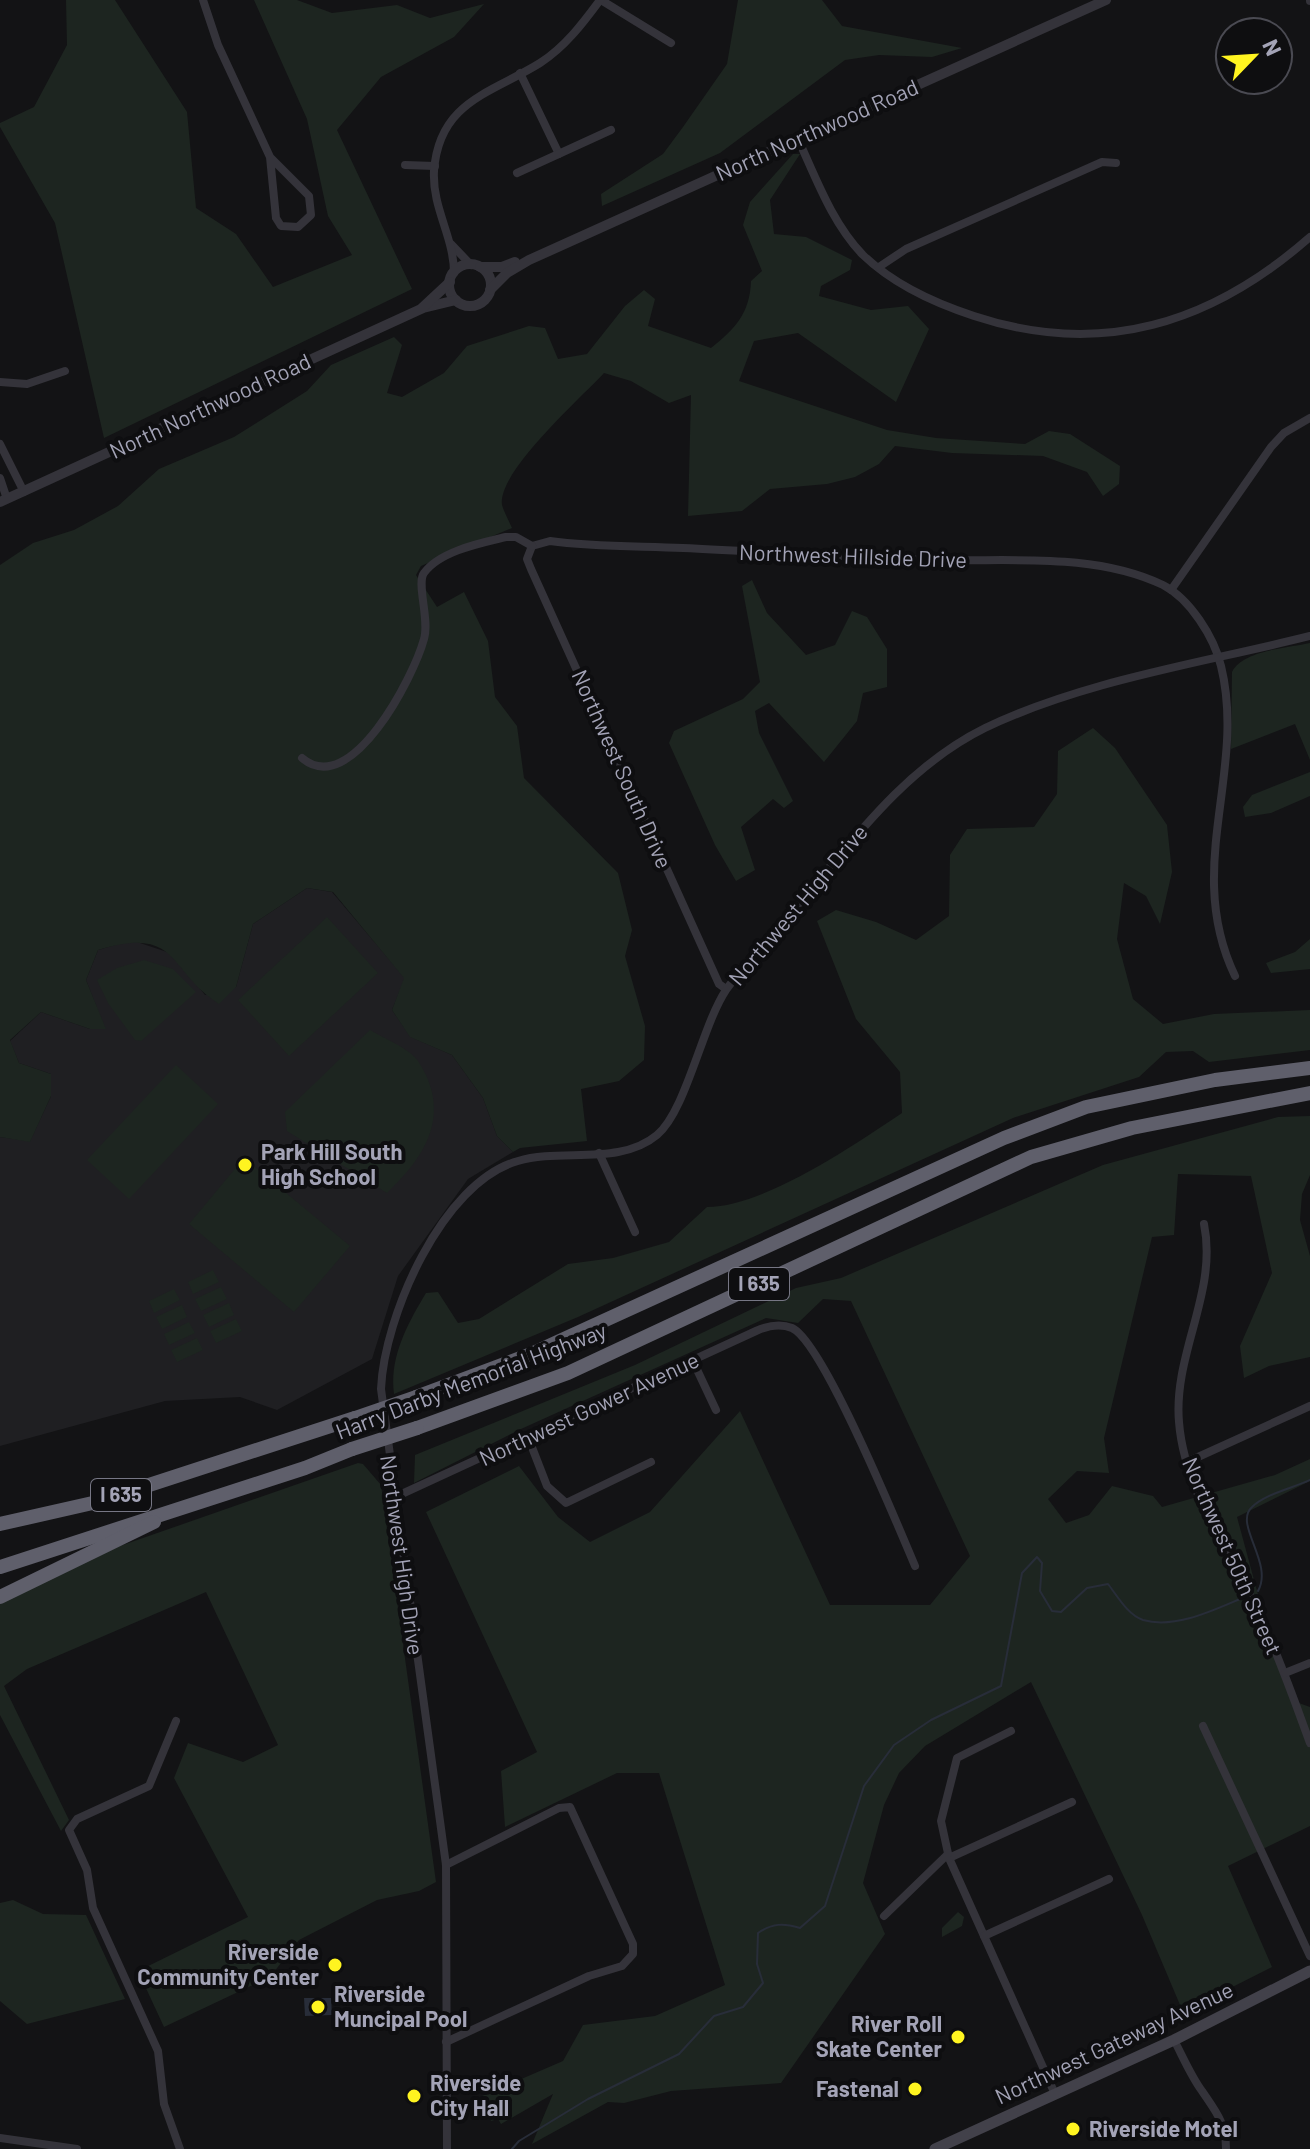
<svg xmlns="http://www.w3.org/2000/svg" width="1310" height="2149" font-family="Barlow,sans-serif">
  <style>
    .built { fill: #1f1f22 }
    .green { fill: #1d2520 }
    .water { fill: #282d39 }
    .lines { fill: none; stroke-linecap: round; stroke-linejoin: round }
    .stream { stroke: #282d39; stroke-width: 2 }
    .minor { stroke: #34333a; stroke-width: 8 }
    .tertiary { stroke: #34333a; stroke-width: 10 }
    .secondary { stroke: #42414a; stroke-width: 11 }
    .motorway { stroke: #5f5f6b; stroke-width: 14 }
    .motorway-bridge { stroke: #5f5f6b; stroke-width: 14 }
    .poi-dot { fill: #fff420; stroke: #0e0e10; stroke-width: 3 }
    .labels { text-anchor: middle; stroke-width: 8; stroke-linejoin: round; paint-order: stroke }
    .shield { fill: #0e0e10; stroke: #767684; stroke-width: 2 }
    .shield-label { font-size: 20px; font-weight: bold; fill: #a3a3b6 }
    .street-label { font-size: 22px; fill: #a3a3b6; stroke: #0e0e10 }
    .poi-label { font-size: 22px; font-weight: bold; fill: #a3a3b6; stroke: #0e0e10; text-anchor: start }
  </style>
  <rect width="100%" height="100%" fill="#131315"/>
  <path class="built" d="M 307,888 L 332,892 L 405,978 L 392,1010 L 411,1037 L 452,1055 L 483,1098 L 497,1136 L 513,1152 L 468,1179 L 398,1276 L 372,1359 L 277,1410 L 240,1397 L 165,1401 L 0,1446 L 0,1137 L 30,1141 L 51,1096 L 51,1074 L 19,1063 L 10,1041 L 41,1012 L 90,1029 L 105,1029 L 86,980 L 98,950 L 131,940 L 173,954 L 205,995 L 236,987 L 253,924 Z"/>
  <g class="green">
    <path d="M 66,0 L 115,0 L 187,112 L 196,208 L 236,234 L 273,287 L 352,255 L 328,216 L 307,119 L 254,0 L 297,0 L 332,13 L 397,5 L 430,18 L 484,4 L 454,37 L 381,77 L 337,130 L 412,289 L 104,438 L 55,223 L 0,127 L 0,123 L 34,107 L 67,45 Z"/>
    <path d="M 738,0 L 822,0 L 842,26 L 962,48 L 932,57 L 879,55 L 845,60 L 720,153 L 602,206 L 601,194 L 663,154 L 683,127 L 727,64 Z"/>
    <path d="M 793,154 L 800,154 L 770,200 L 774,234 L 806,237 L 852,260 L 850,270 L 821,286 L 819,296 L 871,310 L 908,306 L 929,329 L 896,402 L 798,333 L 754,341 L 739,381 L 887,430 L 936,438 L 1025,444 L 1049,431 L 1070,434 L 1120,466 L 1119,484 L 1103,496 L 1087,472 L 1043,456 L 952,453 L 895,446 L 879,464 L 855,477 L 827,484 L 770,489 L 742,511 L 688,516 L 691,395 L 669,403 L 631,381 L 604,373 C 581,398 497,472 502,505 C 504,512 509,521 512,528 L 421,566 L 416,575 L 437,607 L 464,592 L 488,641 L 495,697 L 517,726 L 524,778 L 618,873 L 632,930 L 625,956 L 645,1026 L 644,1060 L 619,1081 L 581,1089 L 587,1141 L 520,1148 L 513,1152 L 497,1136 L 483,1098 L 452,1055 L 410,1037 L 392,1010 L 404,978 L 333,892 L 307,888 L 253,924 L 236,987 L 219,1004 C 167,971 180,925 98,950 L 86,980 L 106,1029 L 90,1029 L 41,1012 L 10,1040 L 19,1063 L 51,1074 L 51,1096 L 30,1142 L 0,1137 L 0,565 L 33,543 L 74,530 L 118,506 L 159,469 L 234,437 L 307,391 L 331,365 L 394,337 L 402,345 L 387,393 L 402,397 L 444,373 L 467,346 L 529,326 L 545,328 L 558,359 L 587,354 L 625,306 L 644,290 L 655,299 L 648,326 L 711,348 C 735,329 750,313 751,281 L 762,271 L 743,225 L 750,202 Z"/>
    <path d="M 752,580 L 767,613 L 806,655 L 835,645 L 852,611 L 867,617 L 887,649 L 887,687 L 863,693 L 857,721 L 824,762 L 769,703 L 755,711 L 759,733 L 793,801 L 784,808 L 773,799 L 741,827 L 755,870 L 736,881 L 715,845 L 669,743 L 674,731 L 743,699 L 760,682 L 742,586 Z"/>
    <path d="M 1310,643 L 1310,760 L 1295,724 L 1231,749 L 1232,672 C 1243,650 1288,648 1310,643 Z"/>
    <path d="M 1093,728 L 1115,748 L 1167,825 L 1172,872 L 1160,924 L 1146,896 L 1124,883 L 1117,939 L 1133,999 L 1163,1024 L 1214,1014 L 1310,1010 L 1310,1050 L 1209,1062 L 1193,1051 L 1166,1052 L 1139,1077 L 1013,1118 L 578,1317 L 394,1394 C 389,1357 408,1323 426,1293 L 438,1292 L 458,1323 L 479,1319 L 568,1264 L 613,1258 L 669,1242 L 707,1207 C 764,1207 854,1145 902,1113 L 900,1072 L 856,1019 L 817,921 L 836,910 L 876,922 L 916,940 L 949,916 L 950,855 L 967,829 L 1034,827 L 1057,794 L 1058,751 Z"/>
    <path d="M 1310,772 L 1310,796 L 1271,813 L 1245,817 L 1243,807 L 1252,795 Z"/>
    <path d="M 327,917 L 378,973 L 289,1056 L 238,1000 Z"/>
    <path d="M 1310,939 L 1310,969 L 1271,973 L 1266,963 L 1295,952 Z"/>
    <path d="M 144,960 L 173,969 L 196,992 L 141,1041 L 135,1040 L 108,1003 L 97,980 L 117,968 Z"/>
    <path d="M 370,1030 C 383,1038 409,1048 418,1061 C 452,1113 427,1155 387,1193 L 287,1131 L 285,1112 Z"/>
    <path d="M 176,1065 L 218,1104 L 129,1199 L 87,1160 Z"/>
    <path d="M 1310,1116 L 1310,1175 L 1302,1194 L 1300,1220 L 1310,1256 L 1310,1357 L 1269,1366 L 1244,1378 L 1240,1346 L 1272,1273 L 1251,1176 L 1178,1174 L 1174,1235 L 1152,1237 L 1104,1438 L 1109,1473 L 1077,1471 L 1048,1499 L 1066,1523 L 1089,1515 L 1112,1486 L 1153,1496 L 1162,1507 L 1275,1475 L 1310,1459 L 1310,1481 L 1237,1517 L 1270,1639 L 1296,1702 L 1310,1707 L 1310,1826 L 1228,1866 L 1272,1967 L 1183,2012 L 1142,1915 L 1031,1682 L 925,1746 L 899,1773 L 884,1805 L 863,1883 L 885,1934 L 781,2083 L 671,2091 L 624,2103 L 608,2102 L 532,2144 L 553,2094 L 501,2124 L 498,2119 L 491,2121 L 482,2096 L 563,2061 L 583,2025 L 655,2016 L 725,1985 L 659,1773 L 617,1773 L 505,1827 L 501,1771 L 537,1752 L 426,1512 L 519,1466 L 558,1517 L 590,1542 L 650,1512 L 740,1411 L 830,1605 L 930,1605 L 970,1556 L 851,1301 L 823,1299 L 798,1323 L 766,1318 L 521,1429 L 414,1483 L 415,1455 L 635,1365 L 796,1288 L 841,1278 L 1103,1165 L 1278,1117 Z"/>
    <path d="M 244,1158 L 350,1246 L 294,1312 L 189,1224 Z"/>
    <path d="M 213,1270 L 219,1282 L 193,1294 L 188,1282 Z"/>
    <path d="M 221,1287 L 227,1299 L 201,1311 L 195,1299 Z"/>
    <path d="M 174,1289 L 180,1300 L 154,1313 L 149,1301 Z"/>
    <path d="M 229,1303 L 234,1315 L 209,1327 L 203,1315 Z"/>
    <path d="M 182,1305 L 187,1317 L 162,1329 L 156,1317 Z"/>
    <path d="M 236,1319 L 242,1331 L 216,1343 L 210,1331 Z"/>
    <path d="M 189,1322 L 195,1333 L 169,1345 L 164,1334 Z"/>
    <path d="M 197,1338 L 203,1350 L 177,1362 L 171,1350 Z"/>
    <path d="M 358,1463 L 363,1464 L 381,1485 L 436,1882 L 419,1891 L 377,1900 L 299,1940 L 270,1977 L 164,2027 L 138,1971 L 248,1917 L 174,1778 L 188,1743 L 243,1762 L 278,1745 L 206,1592 L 27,1669 L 4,1686 L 69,1820 L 61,1831 L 0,1715 L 0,1600 L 120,1546 Z"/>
    <path d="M 13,1900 L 43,1914 L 86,1915 L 125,1999 L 27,2024 L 0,2001 L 0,1903 Z"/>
    <path d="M 958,1912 L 964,1917 L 962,1926 L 942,1937 L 942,1928 Z"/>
  </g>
  <path class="water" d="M 304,1998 L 331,1998 L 332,2015 L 305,2016 Z"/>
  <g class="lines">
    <g class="stream">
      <path d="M 1258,1591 C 1274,1563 1233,1524 1252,1507 C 1265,1494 1293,1488 1310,1480"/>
      <path d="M 512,2149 L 519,2141 L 588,2099 L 679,2054 L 714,2016 L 743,2007 L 763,1983 L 757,1964 L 758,1933 C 773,1923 783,1923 800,1928 L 825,1906 L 864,1786 L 894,1745 L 931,1720 L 1001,1686 L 1022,1573 L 1037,1557 L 1042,1563 L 1040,1591 L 1052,1611 L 1061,1612 L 1087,1588 L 1108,1584 C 1118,1597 1128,1615 1143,1620 C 1174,1629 1212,1611 1240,1599"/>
    </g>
    <g class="minor">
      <path d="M 203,0 L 218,45 L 270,157 L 309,196 L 311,215 L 298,227 L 281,226 L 276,218 L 270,157"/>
      <path d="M 601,0 L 671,43"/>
      <path d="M 1310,0 L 1310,1"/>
      <path d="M 520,73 L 559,154"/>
      <path d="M 798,139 C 816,178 832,223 863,255 C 894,285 934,303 974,316 C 1101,358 1211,324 1310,237"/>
      <path d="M 405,165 L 435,166"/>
      <path d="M 517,173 L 611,130"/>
      <path d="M 451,244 L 471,265"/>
      <path d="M 879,267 L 906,249 L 1102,162 L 1116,163"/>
      <path d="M 454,273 C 454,237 432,208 434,171 C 439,101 492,93 540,63 C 565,47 583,23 600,0"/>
      <path d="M 0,382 L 27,384 L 65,371"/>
      <path d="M 0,444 L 24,492"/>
      <path d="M 0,478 L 7,499"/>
      <path d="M 532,546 L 550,541 C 593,547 639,546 683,548 C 767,552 852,557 936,560 C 1010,562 1094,552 1163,585 C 1190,599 1214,637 1221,666 C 1247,772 1183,868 1235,976"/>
      <path d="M 532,546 L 527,559 L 531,569 L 719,984 L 726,989"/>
      <path d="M 1171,590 L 1271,447 L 1284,433 L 1310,418"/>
      <path d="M 302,758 C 351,800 414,676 424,639 C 430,620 416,583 424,573 C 440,551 481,543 506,537 L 516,537 L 532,546"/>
      <path d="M 599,1153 L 635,1232"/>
      <path d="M 1204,1224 C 1218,1292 1173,1354 1179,1422 C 1184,1488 1227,1549 1256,1607 C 1277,1651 1293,1697 1310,1743"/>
      <path d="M 692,1359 L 716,1410"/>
      <path d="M 528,1437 L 547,1486 L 566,1503 L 651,1462"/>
      <path d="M 1187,1462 L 1310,1406"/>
      <path d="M 393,1498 L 756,1331 C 767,1326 780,1323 792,1328 C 823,1342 898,1526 915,1566"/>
      <path d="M 1285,1673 L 1310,1663"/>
      <path d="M 176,1721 L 149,1786 L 77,1819 L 69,1830 L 87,1870 L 93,1908 L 158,2051 L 164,2104 L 180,2149"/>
      <path d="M 1203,1726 L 1310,1956"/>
      <path d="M 1011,1731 L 957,1758 L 941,1821 L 949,1858 L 1055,2094"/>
      <path d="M 949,1858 L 1072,1802"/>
      <path d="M 446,1865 L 559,1808 L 570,1807 L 633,1944 L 633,1954 L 622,1966 L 589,1976 L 446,2042"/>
      <path d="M 884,1916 L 948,1854"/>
      <path d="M 984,1936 L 1109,1879"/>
      <path d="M 1174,2040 C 1183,2057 1191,2076 1202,2091 C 1216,2112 1226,2123 1226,2149"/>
      <path d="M 0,2138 L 77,2149"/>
      <path d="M 447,2149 L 446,1865 L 381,1389 C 384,1317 442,1182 518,1161 C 562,1148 620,1166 657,1135 C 686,1111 702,1026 726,990 C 747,960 774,933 798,905 C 853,840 906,767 985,728 C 1085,680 1203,663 1310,636"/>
    </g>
    <g class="tertiary">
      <circle cx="470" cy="285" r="21"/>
      <path d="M 480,267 L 502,267 L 515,262"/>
      <path d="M 490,290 L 507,273 L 529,260 L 1106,0"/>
      <path d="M 423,308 L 456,300"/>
      <path d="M 0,502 L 421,309 L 450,282"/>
    </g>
    <path class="secondary" d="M 935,2149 L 1174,2040 L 1310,1971"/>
    <g class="motorway">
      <path d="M 416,1397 L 531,1354 L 1004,1138 L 1086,1107 L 1215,1080 L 1310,1068"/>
      <path d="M 417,1428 L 568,1373 L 1031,1157 L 1132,1128 L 1310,1093"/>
      <path d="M 0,1524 L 97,1502 L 355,1418"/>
      <path d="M 0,1567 L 305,1468 L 352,1449"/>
      <path d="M 0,1597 L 154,1522"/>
    </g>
    <g class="motorway-bridge">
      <path d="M 355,1418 L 416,1397"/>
      <path d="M 352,1449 L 417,1428"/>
    </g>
  </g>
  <g class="poi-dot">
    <circle cx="245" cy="1165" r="8"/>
    <circle cx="335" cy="1965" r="8"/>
    <circle cx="318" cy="2007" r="8"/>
    <circle cx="958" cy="2037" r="8"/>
    <circle cx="915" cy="2089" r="8"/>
    <circle cx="414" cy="2096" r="8"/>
    <circle cx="1073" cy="2129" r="8"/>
  </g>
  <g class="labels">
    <g class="shield">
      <rect x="729" y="1268" width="60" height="32" rx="6"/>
      <rect x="91" y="1479" width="60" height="32" rx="6"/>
    </g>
    <g class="shield-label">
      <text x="759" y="1291">I 635</text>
      <text x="121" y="1502">I 635</text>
    </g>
    <g class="street-label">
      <text transform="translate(817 130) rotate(-24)" y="8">North Northwood Road</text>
      <text transform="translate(210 406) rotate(-25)" y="8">North Northwood Road</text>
      <text transform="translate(853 556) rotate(2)" y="8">Northwest Hillside Drive</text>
      <text transform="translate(622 769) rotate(66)" y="8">Northwest South Drive</text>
      <text transform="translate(798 905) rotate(-50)" y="8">Northwest High Drive</text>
      <text transform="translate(471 1381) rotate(-21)" y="8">Harry Darby Memorial Highway</text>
      <text transform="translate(589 1409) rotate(-25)" y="8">Northwest Gower Avenue</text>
      <text transform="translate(402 1555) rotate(82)" y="8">Northwest High Drive</text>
      <text transform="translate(1232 1556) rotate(66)" y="8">Northwest 50th Street</text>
      <text transform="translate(1114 2043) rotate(-25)" y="8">Northwest Gateway Avenue</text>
    </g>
    <g class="poi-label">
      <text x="261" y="1160">Park Hill South<tspan x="261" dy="25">High School</tspan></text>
      <text x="319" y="1960" text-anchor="end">Riverside<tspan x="319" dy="25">Community Center</tspan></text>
      <text x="334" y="2002">Riverside<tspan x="334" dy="25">Muncipal Pool</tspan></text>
      <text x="942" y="2032" text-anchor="end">River Roll<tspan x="942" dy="25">Skate Center</tspan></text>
      <text x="430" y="2091">Riverside<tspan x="430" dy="25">City Hall</tspan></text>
      <text x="899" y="2097" text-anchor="end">Fastenal</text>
      <text x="1089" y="2137">Riverside Motel</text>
    </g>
  </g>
  <g transform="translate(1254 56) rotate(65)"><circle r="38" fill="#0e0e10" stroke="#4a4a52" stroke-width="2"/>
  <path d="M0-6L14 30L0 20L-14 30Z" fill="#fff420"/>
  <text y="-12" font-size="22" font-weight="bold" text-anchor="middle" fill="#a3a3b6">N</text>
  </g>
</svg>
